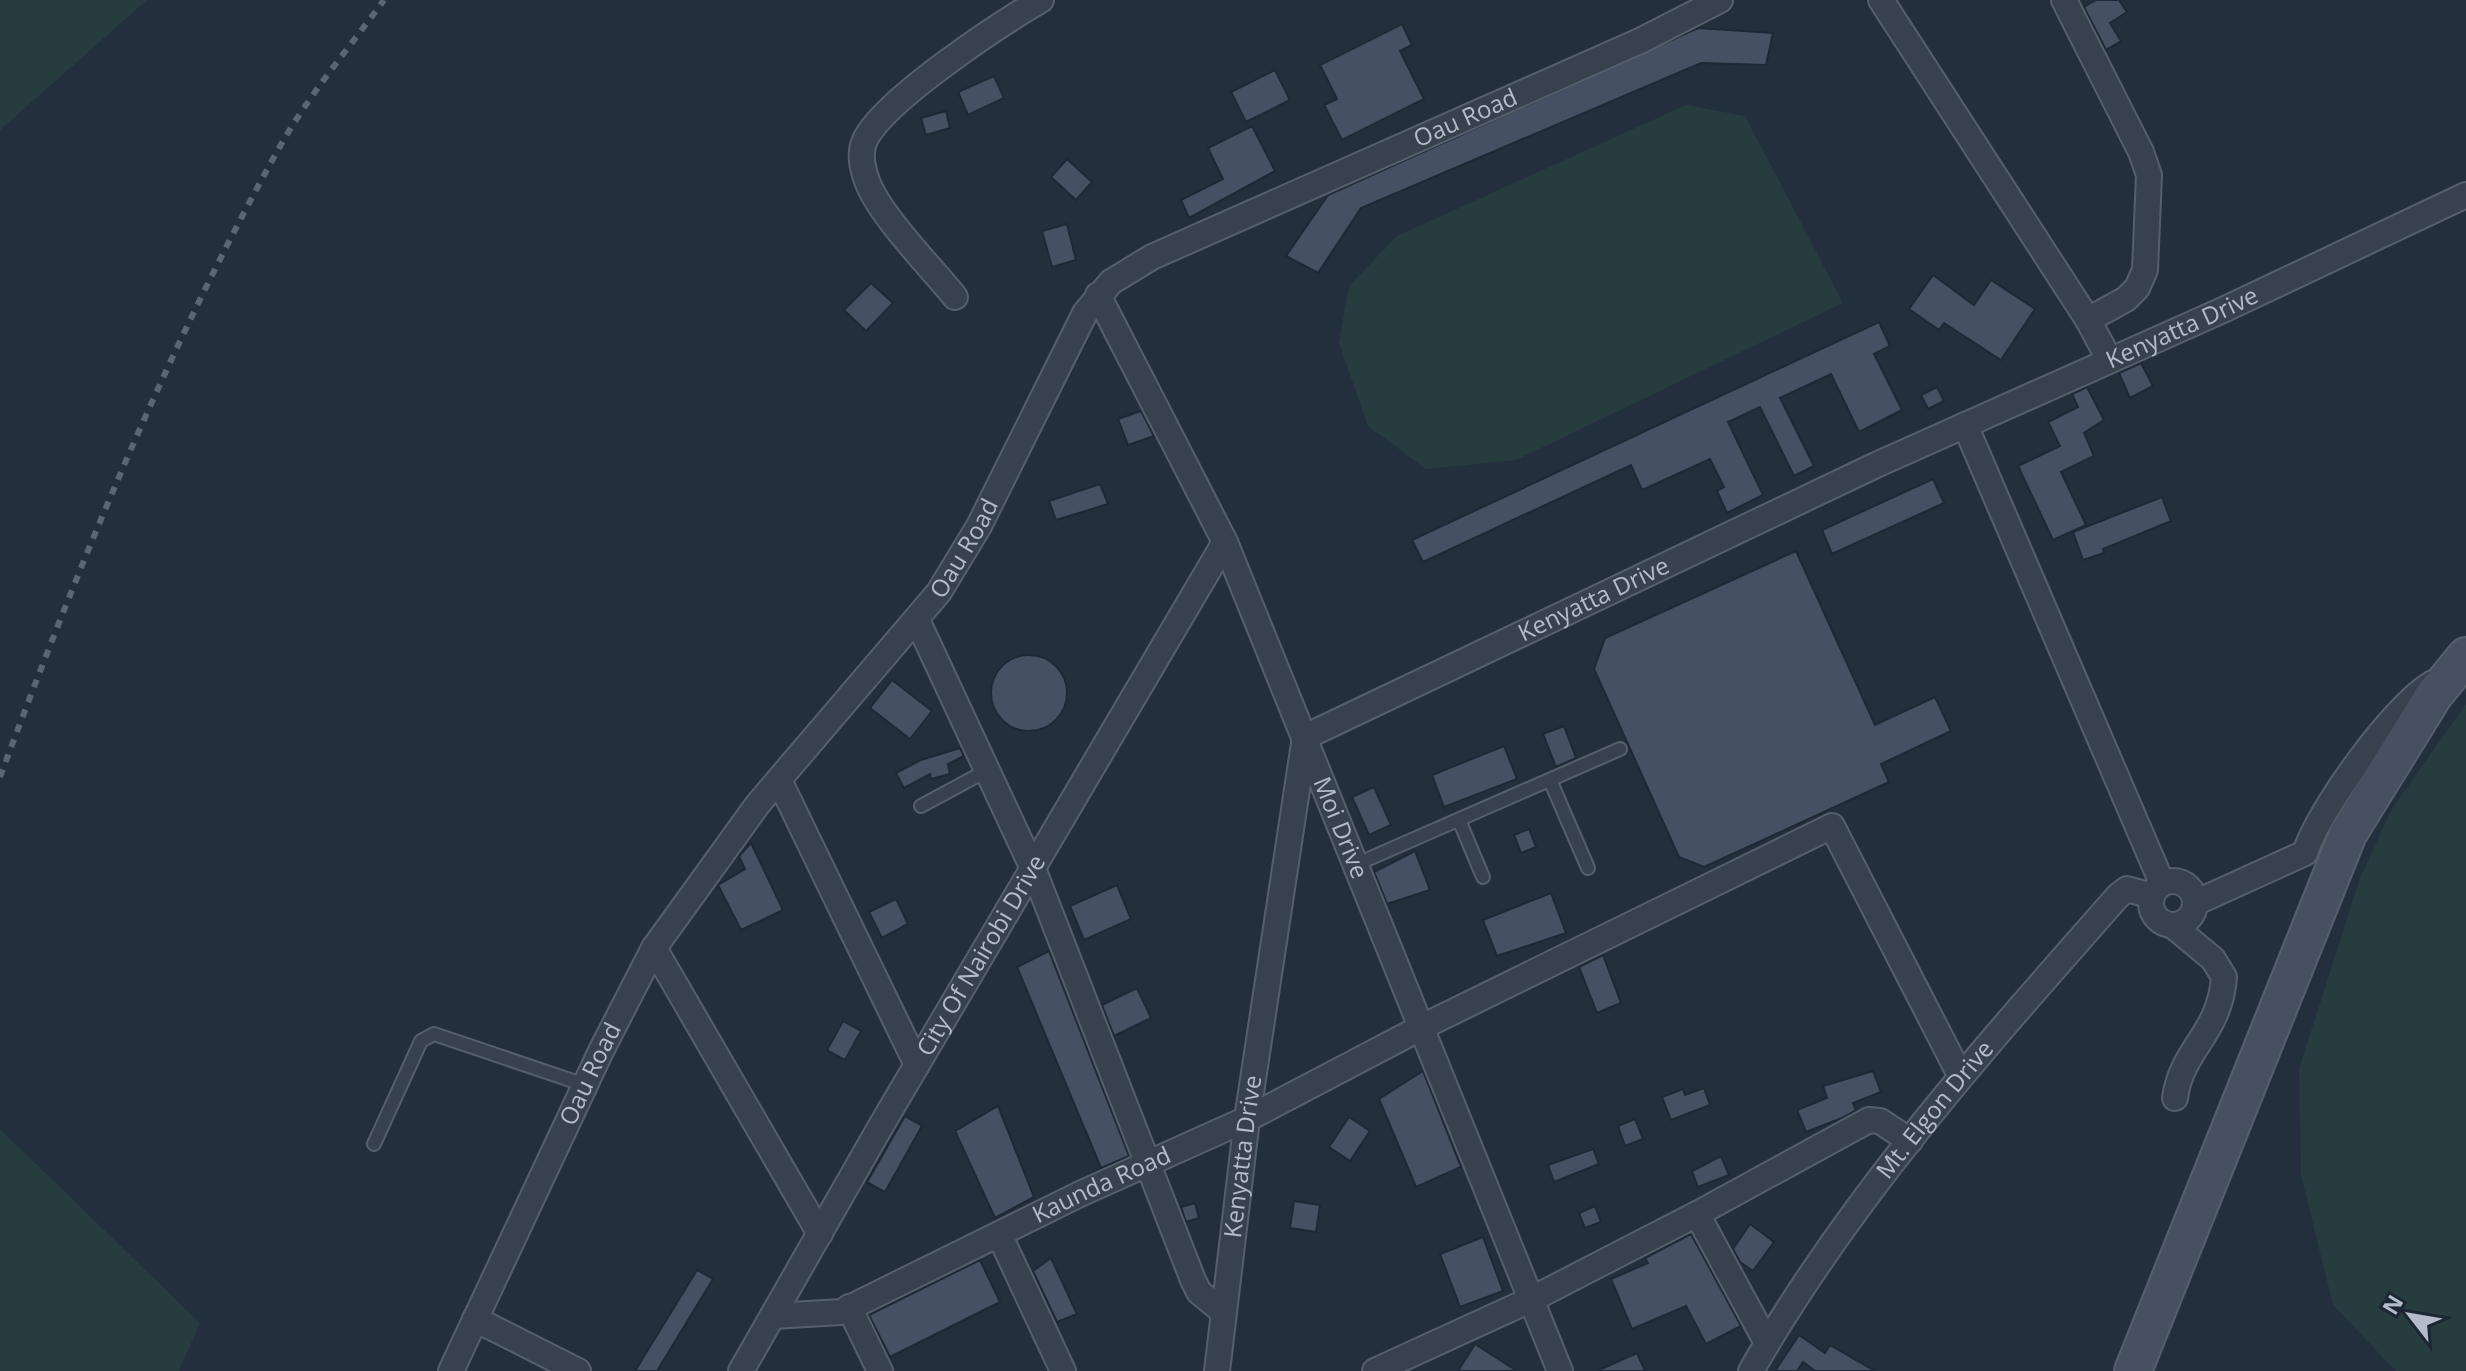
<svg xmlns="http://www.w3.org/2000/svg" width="2466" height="1371" font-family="'Open Sans',sans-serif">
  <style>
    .green { fill: #263c3f }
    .building { fill: #455162; stroke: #1f2835; stroke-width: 2 }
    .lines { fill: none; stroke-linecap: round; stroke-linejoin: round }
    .lane-casing { stroke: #565f6c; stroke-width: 16 }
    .street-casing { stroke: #565f6c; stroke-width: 28 }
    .secondary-casing { stroke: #565f6c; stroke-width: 40 }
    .lane { stroke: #38414e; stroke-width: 12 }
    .street { stroke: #38414e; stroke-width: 24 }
    .secondary { stroke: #465061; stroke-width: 36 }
    .rail { stroke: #5a6575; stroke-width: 6; stroke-dasharray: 8 8; stroke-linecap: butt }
    .labels { text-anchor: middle; stroke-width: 6; stroke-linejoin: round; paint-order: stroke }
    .street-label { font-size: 24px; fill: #b4bcc9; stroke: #1d2633 }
  </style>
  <rect width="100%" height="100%" fill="#242f3e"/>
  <g class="green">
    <path d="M 0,0 L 147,0 L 0,130 Z"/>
    <path d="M 1686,105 L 1745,116 L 1843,303 L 1516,460 L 1426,469 L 1368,426 L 1339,343 L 1349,286 L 1397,236 Z"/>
    <path d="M 2466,704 L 2466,1371 L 2396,1371 L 2333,1305 L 2301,1175 L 2299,1069 L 2360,878 L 2392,809 Z"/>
    <path d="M 0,1129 L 200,1323 L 179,1371 L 0,1371 Z"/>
  </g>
  <g class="building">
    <path d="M 2096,0 L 2119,0 L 2127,12 L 2110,23 L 2121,41 L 2106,50 L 2084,7 Z"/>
    <path d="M 1402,24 L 1412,45 L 1400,51 L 1424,99 L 1342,140 L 1324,105 L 1337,99 L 1320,65 Z"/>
    <path d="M 1698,28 L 1773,33 L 1766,65 L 1701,63 L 1361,208 L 1318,273 L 1286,256 L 1328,195 Z"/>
    <path d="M 1275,70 L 1290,100 L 1246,122 L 1231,92 Z"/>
    <path d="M 994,76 L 1004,98 L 968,115 L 958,92 Z"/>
    <path d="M 946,111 L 950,128 L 926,135 L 921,118 Z"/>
    <path d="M 1252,126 L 1275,171 L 1189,218 L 1181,200 L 1223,179 L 1208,148 Z"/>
    <path d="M 1067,159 L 1092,182 L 1076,200 L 1051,177 Z"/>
    <path d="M 1067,224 L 1076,260 L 1052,267 L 1042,231 Z"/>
    <path d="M 1933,275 L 1974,305 L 1991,280 L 2035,309 L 2001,360 L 1944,323 L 1939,330 L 1909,309 Z"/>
    <path d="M 871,283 L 893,303 L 866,331 L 844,310 Z"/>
    <path d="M 1879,322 L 1890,346 L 1874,354 L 1902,410 L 1859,432 L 1831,374 L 1780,398 L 1814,466 L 1794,476 L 1760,407 L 1728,422 L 1763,495 L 1727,513 L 1717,491 L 1724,487 L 1710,459 L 1642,490 L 1631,465 L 1423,562 L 1412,540 Z"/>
    <path d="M 2141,363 L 2153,386 L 2130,398 L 2119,373 Z"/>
    <path d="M 1937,387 L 1944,401 L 1928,409 L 1921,395 Z"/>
    <path d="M 2087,387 L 2104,420 L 2084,433 L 2094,456 L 2061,472 L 2086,525 L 2053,540 L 2018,466 L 2060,446 L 2048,422 L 2078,407 L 2072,394 Z"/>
    <path d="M 1141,411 L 1154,436 L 1128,445 L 1118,419 Z"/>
    <path d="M 1933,479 L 1944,503 L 1832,554 L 1822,530 Z"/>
    <path d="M 1100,484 L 1108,504 L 1056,520 L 1049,501 Z"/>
    <path d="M 2162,497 L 2171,521 L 2103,549 L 2104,553 L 2083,560 L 2073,532 Z"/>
    <path d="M 1796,551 L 1875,725 L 1935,697 L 1951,731 L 1881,764 L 1889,782 L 1704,867 L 1679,857 L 1594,669 L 1605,638 Z"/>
    <circle cx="1029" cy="693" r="38"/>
    <path d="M 892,680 L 932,711 L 910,739 L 870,708 Z"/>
    <path d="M 1564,726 L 1576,758 L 1556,767 L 1543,734 Z"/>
    <path d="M 1504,746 L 1517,779 L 1444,807 L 1432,775 Z"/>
    <path d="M 960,748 L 964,756 L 948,764 L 950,774 L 931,779 L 930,774 L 904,788 L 896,773 L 921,760 Z"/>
    <path d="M 1374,787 L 1391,825 L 1369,835 L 1352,797 Z"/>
    <path d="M 1529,829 L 1536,847 L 1521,853 L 1514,835 Z"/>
    <path d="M 751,843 L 783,910 L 741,930 L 718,885 L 745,869 L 739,856 Z"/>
    <path d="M 1415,851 L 1430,890 L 1387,904 L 1374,872 Z"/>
    <path d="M 1117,885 L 1131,919 L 1084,940 L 1070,906 Z"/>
    <path d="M 1551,893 L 1566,933 L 1497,956 L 1483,920 Z"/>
    <path d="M 896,899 L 908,924 L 882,938 L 869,912 Z"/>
    <path d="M 1049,951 L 1129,1156 L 1101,1168 L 1017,967 Z"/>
    <path d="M 1603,955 L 1621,1003 L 1597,1013 L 1579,967 Z"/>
    <path d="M 1137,988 L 1151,1018 L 1114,1036 L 1102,1005 Z"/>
    <path d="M 843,1021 L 861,1031 L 845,1060 L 827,1050 Z"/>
    <path d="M 1423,1071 L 1461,1167 L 1416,1187 L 1379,1099 Z"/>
    <path d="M 1873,1071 L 1881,1092 L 1853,1103 L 1856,1110 L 1842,1118 L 1806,1132 L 1797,1110 L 1827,1098 L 1823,1086 Z"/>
    <path d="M 1704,1088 L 1710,1105 L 1671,1120 L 1662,1097 L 1683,1089 L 1685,1095 Z"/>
    <path d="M 998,1106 L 1034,1197 L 995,1218 L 955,1131 Z"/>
    <path d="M 905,1116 L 922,1126 L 885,1192 L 867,1182 Z"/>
    <path d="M 1349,1117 L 1370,1131 L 1350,1161 L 1329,1147 Z"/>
    <path d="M 1635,1119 L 1643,1139 L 1625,1146 L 1618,1126 Z"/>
    <path d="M 1593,1149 L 1599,1164 L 1554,1182 L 1548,1165 Z"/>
    <path d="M 1721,1156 L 1729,1175 L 1698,1187 L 1692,1171 Z"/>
    <path d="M 1294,1201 L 1320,1205 L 1316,1232 L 1290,1228 Z"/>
    <path d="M 1195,1203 L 1199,1218 L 1186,1222 L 1181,1207 Z"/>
    <path d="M 1595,1206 L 1601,1222 L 1585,1228 L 1579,1213 Z"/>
    <path d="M 1750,1224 L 1774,1242 L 1753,1271 L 1740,1262 L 1733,1249 Z"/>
    <path d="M 1691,1234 L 1741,1326 L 1706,1344 L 1686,1306 L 1632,1329 L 1611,1279 L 1648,1263 L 1645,1258 Z"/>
    <path d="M 1483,1237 L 1503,1291 L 1460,1307 L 1440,1254 Z"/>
    <path d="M 1051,1258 L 1077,1314 L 1057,1322 L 1033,1271 Z"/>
    <path d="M 980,1260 L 1000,1302 L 890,1357 L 869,1315 Z"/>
    <path d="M 697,1270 L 713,1279 L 657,1371 L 635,1371 Z"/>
    <path d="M 1799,1335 L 1825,1353 L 1830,1345 L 1875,1371 L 1815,1371 L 1803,1362 L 1797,1371 L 1775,1371 Z"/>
    <path d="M 1475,1344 L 1517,1371 L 1458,1371 Z"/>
    <path d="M 1637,1353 L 1645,1371 L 1597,1371 Z"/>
  </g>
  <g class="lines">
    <defs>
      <g id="lane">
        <path d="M 1550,780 L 1588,868"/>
        <path d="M 921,806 L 986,771"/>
        <path d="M 1459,820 L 1483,877"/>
        <path d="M 1357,864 L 1620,749"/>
        <path d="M 374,1144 L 421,1041 L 434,1034 L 585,1085"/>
      </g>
      <g id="street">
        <path d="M 1881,0 L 2088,320 L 2109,359"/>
        <path d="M 2064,0 L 2141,152 L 2149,175 L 2145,270 L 2137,288 L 2126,299 L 2088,320"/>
        <path id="s1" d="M 1098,295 L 1225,542 L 1560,1371"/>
        <path d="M 955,297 C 931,267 880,216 867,181 C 862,167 859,153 865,140 C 884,100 1000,24 1041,0"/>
        <path d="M 1965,425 L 2162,883"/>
        <path d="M 917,620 L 1034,871 L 1193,1280 L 1199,1292 L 1222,1311"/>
        <path d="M 779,780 L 917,1065"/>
        <circle cx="2173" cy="903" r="22"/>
        <path d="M 2195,903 L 2305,853 C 2318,811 2394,705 2433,683"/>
        <path d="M 2172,925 L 2213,959 L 2224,977 C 2220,1034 2182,1048 2175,1098"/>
        <path d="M 654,948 L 820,1234"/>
        <path d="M 1697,1214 L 1869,1120 L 1880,1121 L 1910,1141"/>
        <path d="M 1000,1236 L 1063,1371"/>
        <path d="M 849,1307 L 880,1371"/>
        <path id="s2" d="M 773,1316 L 841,1312 L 1080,1194 L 1247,1119 L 1424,1026 L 1832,826 L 1960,1075"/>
        <path d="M 475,1319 L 578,1371"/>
        <path id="s3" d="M 451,1371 L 601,1051 L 654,948 L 758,804 L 939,592 L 979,526 L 1085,313 L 1111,282 L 1152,257 L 1642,40 L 1720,0"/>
        <path id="s4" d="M 741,1371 L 882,1124 L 1225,542"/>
        <path id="s5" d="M 1217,1371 L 1247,1119 L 1305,737 L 1876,465 L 2223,310 L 2466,195"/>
        <path d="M 1375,1371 L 1530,1300 L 1697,1214 L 1767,1343"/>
        <path id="s6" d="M 1751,1371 C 1851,1196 1986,1046 2118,896 L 2127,889 L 2152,896"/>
      </g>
      <path id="secondary" d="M 2133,1371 L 2348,834 L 2434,695 L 2466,656"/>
    </defs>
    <use href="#lane" class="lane-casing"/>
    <use href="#street" class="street-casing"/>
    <use href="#secondary" class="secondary-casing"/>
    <use href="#lane" class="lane"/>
    <use href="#street" class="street"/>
    <use href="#secondary" class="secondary"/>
    <path class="rail" d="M 0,777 C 80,562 167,349 279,148 C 308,96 349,48 384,0"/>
  </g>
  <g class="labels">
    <g class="street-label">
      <text dy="8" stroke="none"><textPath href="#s3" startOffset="1672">Oau Road</textPath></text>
      <text dy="8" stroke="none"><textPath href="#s5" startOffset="1608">Kenyatta Drive</textPath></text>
      <text dy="8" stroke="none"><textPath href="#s3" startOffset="976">Oau Road</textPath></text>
      <text dy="8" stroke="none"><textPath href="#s5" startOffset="960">Kenyatta Drive</textPath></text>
      <text dy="8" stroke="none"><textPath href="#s1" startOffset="586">Moi Drive</textPath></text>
      <text dy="8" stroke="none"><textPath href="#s4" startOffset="480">City Of Nairobi Drive</textPath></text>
      <text dy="8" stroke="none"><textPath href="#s3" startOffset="328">Oau Road</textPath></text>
      <text dy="8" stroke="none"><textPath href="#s6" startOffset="320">Mt. Elgon Drive</textPath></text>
      <text dy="8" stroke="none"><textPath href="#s5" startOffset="216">Kenyatta Drive</textPath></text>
      <text dy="8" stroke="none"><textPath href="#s2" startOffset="358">Kaunda Road</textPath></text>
    </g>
  </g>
  <g transform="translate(2410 1315) rotate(301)" stroke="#1d2633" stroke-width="6" paint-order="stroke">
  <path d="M0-6L14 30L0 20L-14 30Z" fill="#b4bcc9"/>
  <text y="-12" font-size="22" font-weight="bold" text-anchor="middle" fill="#b4bcc9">N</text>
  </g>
</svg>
